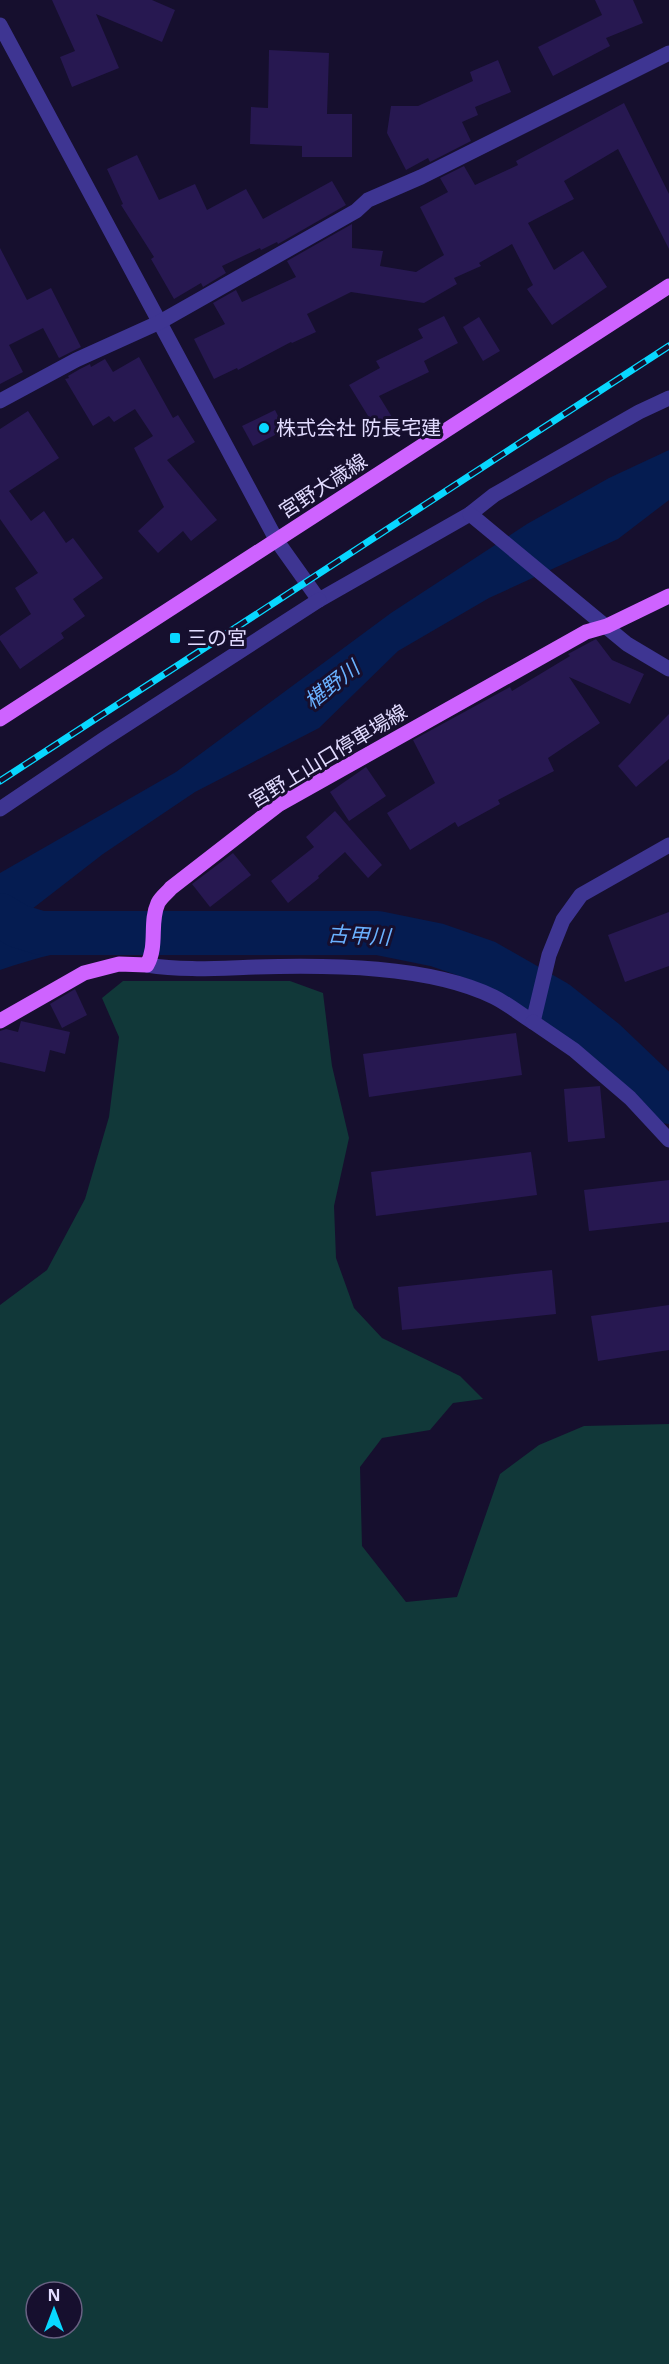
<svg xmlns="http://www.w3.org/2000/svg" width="669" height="2364" font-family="'Noto Sans','Noto Sans JP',sans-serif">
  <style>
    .green { fill: #113839; fill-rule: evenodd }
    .water { fill: #051c51 }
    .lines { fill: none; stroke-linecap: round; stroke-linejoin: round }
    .river { stroke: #051c51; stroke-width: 44 }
    .building { fill: #271851 }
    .minor { stroke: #3e3592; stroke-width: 15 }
    .major { stroke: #ce63ff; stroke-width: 15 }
    .rail-casing { stroke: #08d7ff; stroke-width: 7 }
    .rail { stroke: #160f2e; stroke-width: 4.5; stroke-dasharray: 14; stroke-linecap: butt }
    .poi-dot { fill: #08d7ff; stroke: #160f2e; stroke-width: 2 }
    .labels { text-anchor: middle; stroke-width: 6; stroke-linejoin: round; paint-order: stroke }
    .poi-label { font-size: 20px; fill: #e2dcff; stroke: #160f2e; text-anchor: start }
    .street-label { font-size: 20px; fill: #e2dcff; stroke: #160f2e }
    .water-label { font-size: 21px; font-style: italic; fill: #6ab1ff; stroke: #160f2e }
  </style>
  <rect width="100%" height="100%" fill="#160f2e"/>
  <path class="green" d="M 123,981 L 290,981 L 323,993 L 332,1066 L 349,1138 L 334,1206 L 336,1258 L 354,1308 L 382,1338 L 460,1376 L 483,1399 L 453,1403 L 430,1430 L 382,1438 L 360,1467 L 362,1546 L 406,1602 L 457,1597 L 500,1474 L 539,1445 L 584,1426 L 669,1424 L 669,2364 L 0,2364 L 0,1305 L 47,1270 L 85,1199 L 109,1117 L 119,1037 L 102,998 ZM 36,2292 L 72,2292 L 72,2328 L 36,2328 Z"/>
  <path class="water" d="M 669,450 L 669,500 L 618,539 L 489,598 L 398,651 L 319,728 L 195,792 L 103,854 L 32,909 L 41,927 L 86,928 L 109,945 C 71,948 36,958 0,970 L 0,873 L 176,772 L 391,613 L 527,524 L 609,478 Z"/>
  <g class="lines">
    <path class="river" d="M 0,915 L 18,926 L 41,933 L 378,933 L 437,945 L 486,962 L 556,1002 L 605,1041 L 669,1102"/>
  </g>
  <g class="building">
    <path d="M 52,0 L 152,0 L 175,10 L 162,42 L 96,14 L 119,68 L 72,87 L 60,57 L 75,51 Z"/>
    <path d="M 595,0 L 633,0 L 643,23 L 606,38 L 610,46 L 553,76 L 538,47 L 602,15 Z"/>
    <path d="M 269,50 L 329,53 L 327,114 L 352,114 L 352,157 L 302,157 L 302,146 L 250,144 L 251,107 L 268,108 Z"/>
    <path d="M 498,60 L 511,92 L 475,107 L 478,115 L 462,122 L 471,141 L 430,162 L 428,158 L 406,170 L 387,133 L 391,106 L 418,106 L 473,81 L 470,72 Z"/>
    <path d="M 624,103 L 669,194 L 669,249 L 618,149 L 564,181 L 574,199 L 528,223 L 554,270 L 583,251 L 607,287 L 552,325 L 527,289 L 533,285 L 512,244 L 479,263 L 481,266 L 454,278 L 457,284 L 424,303 L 351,292 L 307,314 L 316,332 L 292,343 L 291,342 L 238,370 L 237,368 L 214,379 L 194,339 L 225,324 L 213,303 L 236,290 L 242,302 L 296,277 L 287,261 L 352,224 L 352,248 L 383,251 L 380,266 L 416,272 L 444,255 L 420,207 L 448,192 L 440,178 L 464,166 L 475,185 L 518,165 L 516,161 Z"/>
    <path d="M 137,155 L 159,200 L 195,184 L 207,210 L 246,189 L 263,219 L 332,181 L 346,205 L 278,244 L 277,242 L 261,250 L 260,248 L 222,266 L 226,273 L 203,287 L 201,283 L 174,299 L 151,259 L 154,257 L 121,205 L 123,204 L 107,169 Z"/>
    <path d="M 0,248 L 27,300 L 51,288 L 81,347 L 59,358 L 43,328 L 9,345 L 23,372 L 0,384 Z"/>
    <path d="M 444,316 L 458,343 L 424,361 L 429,372 L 379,396 L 395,422 L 378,432 L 349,385 L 380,368 L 376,361 L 423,338 L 418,329 Z"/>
    <path d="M 479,317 L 500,351 L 483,361 L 463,327 Z"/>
    <path d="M 139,357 L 173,418 L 178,415 L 195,442 L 167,460 L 217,520 L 191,541 L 183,531 L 158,553 L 138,531 L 164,507 L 134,448 L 153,436 L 135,409 L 114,422 L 109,416 L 93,426 L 65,379 L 69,378 L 68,376 L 80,369 L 90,364 L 91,367 L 105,359 L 113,372 Z"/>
    <path d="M 275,410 L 285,430 L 253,446 L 242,426 Z"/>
    <path d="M 28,411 L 59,458 L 9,491 L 31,521 L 44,511 L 66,543 L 73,538 L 103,578 L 73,599 L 85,616 L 61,633 L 64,638 L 20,669 L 0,640 L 0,636 L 31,614 L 15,588 L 38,573 L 0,519 L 0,429 Z"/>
    <path d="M 596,639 L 612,660 L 644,674 L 630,704 L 569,677 L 600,723 L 548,758 L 554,771 L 498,800 L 500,804 L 458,827 L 455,822 L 410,850 L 387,813 L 435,783 L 413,740 L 510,687 L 512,691 L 570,656 L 568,654 Z"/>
    <path d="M 669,714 L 669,759 L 636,787 L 618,766 Z"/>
    <path d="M 366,767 L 386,796 L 349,821 L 330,792 Z"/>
    <path d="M 335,811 L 382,865 L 368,878 L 345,852 L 318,876 L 319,878 L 288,903 L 271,881 L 314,847 L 306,837 Z"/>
    <path d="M 233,853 L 251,875 L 210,907 L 192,884 Z"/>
    <path d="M 669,912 L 669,966 L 625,982 L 608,935 Z"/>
    <path d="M 75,989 L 87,1015 L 62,1028 L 50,1004 Z"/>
    <path d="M 21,1021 L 70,1032 L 65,1054 L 50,1050 L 45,1072 L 0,1062 L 0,1031 L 6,1029 L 18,1032 Z"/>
    <path d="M 516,1033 L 522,1075 L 369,1097 L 363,1054 Z"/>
    <path d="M 600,1086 L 605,1138 L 568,1142 L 564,1089 Z"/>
    <path d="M 531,1152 L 537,1195 L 376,1216 L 371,1172 Z"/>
    <path d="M 669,1180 L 669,1222 L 589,1231 L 584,1190 Z"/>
    <path d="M 552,1270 L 556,1314 L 402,1330 L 398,1287 Z"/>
    <path d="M 669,1305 L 669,1350 L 598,1361 L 591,1316 Z"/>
  </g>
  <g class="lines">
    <g class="minor">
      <path d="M 0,25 L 277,541 L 319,600 L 470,514 L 494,495 L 639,412 L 669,398"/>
      <path d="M 0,401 L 76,360 L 160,322 L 356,211 L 368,200 L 421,177 L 669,53"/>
      <path d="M 470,514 L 627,644 L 669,669"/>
      <path d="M 0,809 L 104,739 L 319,600"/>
      <path d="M 147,965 C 183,971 221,968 256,967 C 328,965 429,965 494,997 C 508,1004 520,1014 533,1022 L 549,955 L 563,920 L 581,895 L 669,845"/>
      <path d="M 533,1022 L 574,1050 L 630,1098 L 669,1140"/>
    </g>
    <g class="major">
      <path d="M 0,719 L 669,286"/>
      <path d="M 0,1021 L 84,973 L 119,964 L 147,965 C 158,945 149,923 158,903 C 161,897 167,893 171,888 L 278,805 L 586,632 L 607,626 L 669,596"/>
    </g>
    <defs>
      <path id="rail" d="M 0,781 L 669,346"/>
    </defs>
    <use href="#rail" class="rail-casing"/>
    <use href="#rail" class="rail"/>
  </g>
  <g class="poi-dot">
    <circle cx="264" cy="428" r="6"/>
    <rect x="169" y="632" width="12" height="12" rx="3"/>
  </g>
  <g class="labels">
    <g class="poi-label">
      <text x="276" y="435">株式会社 防長宅建</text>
      <text x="187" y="645">三の宮</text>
    </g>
    <g class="street-label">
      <text transform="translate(323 486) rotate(-33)" y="7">宮野大歳線</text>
      <text transform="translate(328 756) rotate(-31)" y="7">宮野上山口停車場線</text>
    </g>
    <g class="water-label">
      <text transform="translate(332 685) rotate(-38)" y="7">椹野川</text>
      <text transform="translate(359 936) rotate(3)" y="7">古甲川</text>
    </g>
  </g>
  <g transform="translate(54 2310)"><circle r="28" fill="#160f2e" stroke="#686182" stroke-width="1.5"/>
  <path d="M0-4.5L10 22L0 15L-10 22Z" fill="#08d7ff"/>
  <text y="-9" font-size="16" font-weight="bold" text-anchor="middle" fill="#e2dcff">N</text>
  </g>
</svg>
